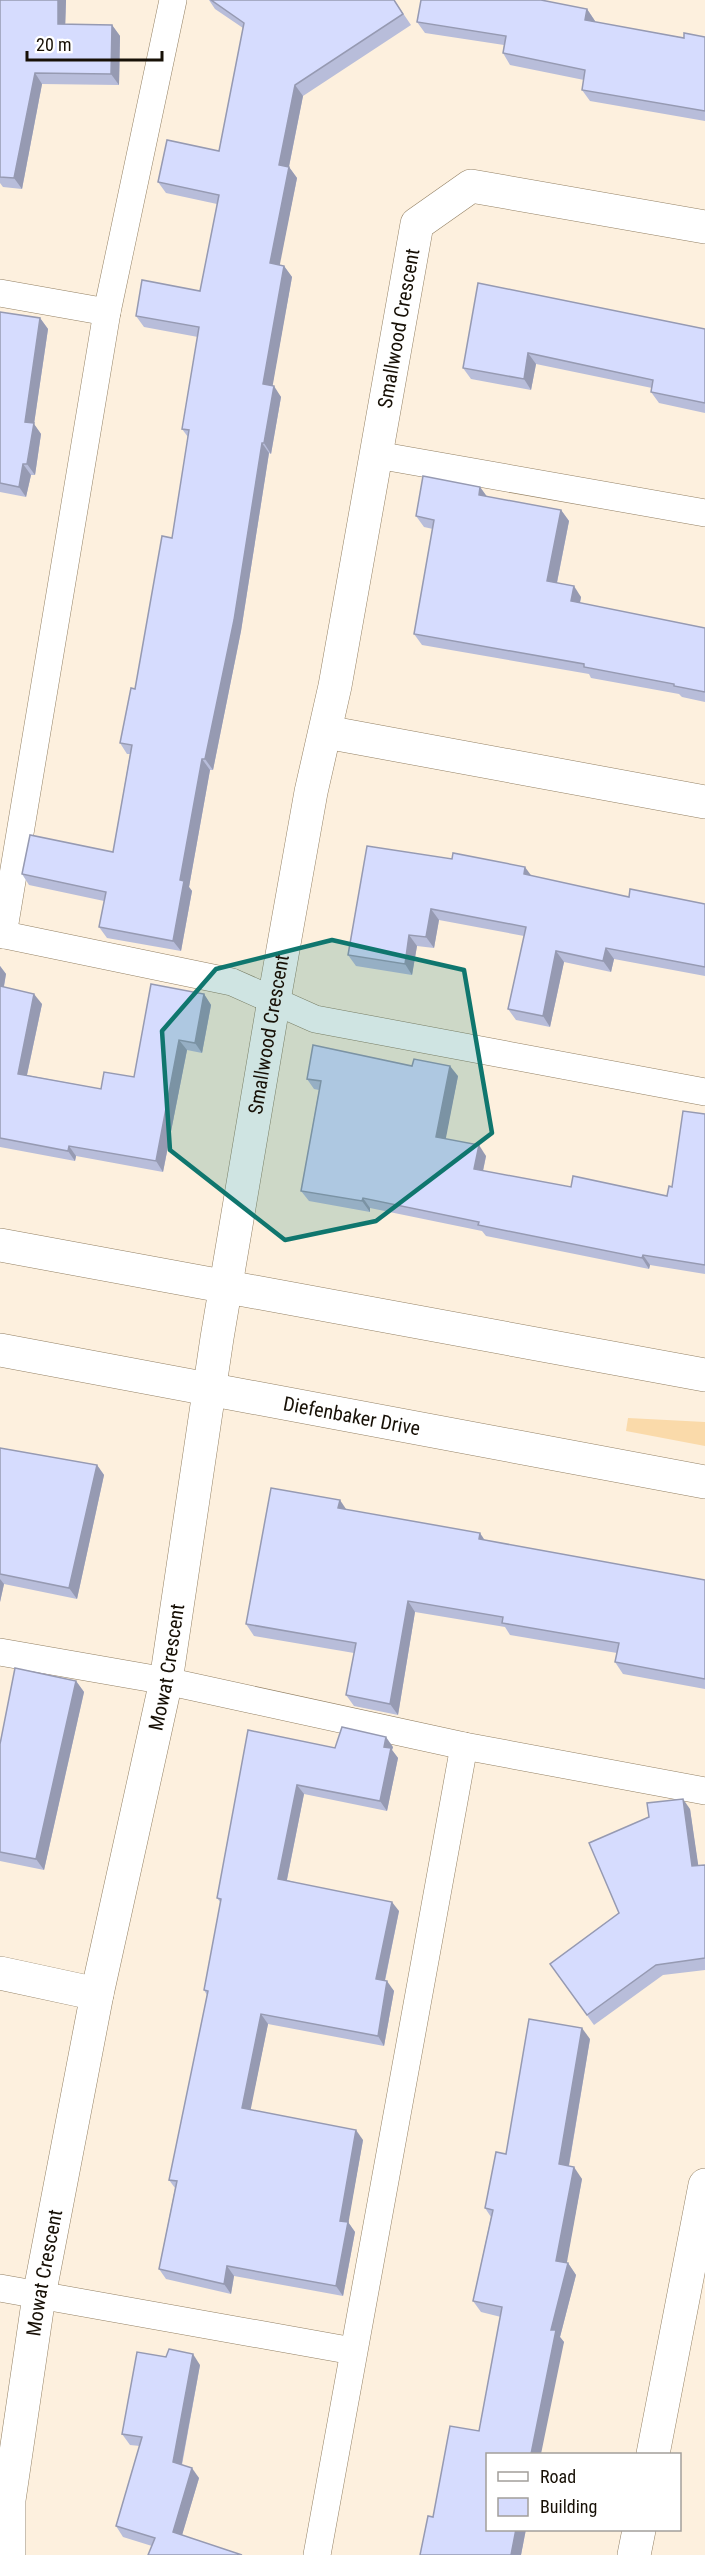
<svg xmlns="http://www.w3.org/2000/svg" width="705" height="2555" font-family="'Roboto Condensed',sans-serif">
  <style>
    .green { fill: #fadaaa }
    .lines { fill: none; stroke-linecap: round; stroke-linejoin: round }
    .service-casing { stroke: #938064; stroke-width: 28 }
    .minor-casing { stroke: #938064; stroke-width: 34 }
    .tertiary-casing { stroke: #938064; stroke-width: 34 }
    .service { stroke: #fff; stroke-width: 27 }
    .minor { stroke: #fff; stroke-width: 33 }
    .tertiary { stroke: #fff; stroke-width: 33 }
    .wall { fill: #b8bdda }
    .shaded-wall { fill: #969ab2 }
    .building { fill: #d6dcfe; stroke: #969ab2; stroke-width: 1.5 }
    .marked { fill: #0f766e; fill-opacity: 0.2; stroke: #0f766e; stroke-width: 4.5; stroke-linejoin: round }
    .labels { text-anchor: middle; stroke-width: 6; stroke-linejoin: round; paint-order: stroke }
    .street-label { font-size: 20px; fill: #171006; stroke: #fff }
  </style>
  <rect width="100%" height="100%" fill="#fdf0de"/>
  <path class="green" d="M 628,1418 L 705,1422 L 705,1446 L 626,1431 Z"/>
  <g class="lines">
    <defs>
      <g id="service">
        <path d="M 0,293 L 107,312"/>
        <path d="M 377,455 L 705,513"/>
        <path d="M 0,934 L 232,982 L 315,1019 L 705,1092"/>
        <path d="M 3,935 L 107,312 L 173,0"/>
        <path d="M 0,1652 L 166,1681 L 464,1746 L 705,1791"/>
        <path d="M 0,2288 L 353,2351"/>
        <path d="M 317,2555 L 464,1746"/>
      </g>
      <g id="minor">
        <path d="M 326,732 L 705,802"/>
        <path d="M 0,1973 L 97,1994"/>
        <path d="M 653,2454 L 705,2185"/>
        <path id="s1" d="M 9,2555 L 9,2500 L 39,2296 L 97,1994 L 166,1681 L 217,1338 L 274,1000 L 311,792 L 335,686 L 417,224 L 471,186 L 705,227"/>
        <path d="M 634,2555 L 639,2530"/>
      </g>
      <g id="tertiary">
        <path d="M 0,1245 L 705,1375"/>
        <path id="s2" d="M 0,1350 L 705,1482"/>
      </g>
    </defs>
    <use href="#service" class="service-casing"/>
    <use href="#minor" class="minor-casing"/>
    <use href="#tertiary" class="tertiary-casing"/>
    <use href="#service" class="service"/>
    <use href="#minor" class="minor"/>
    <use href="#tertiary" class="tertiary"/>
  </g>
  <g class="wall">
    <path d="M 0,0 L 66,0 L 65,24 L 112,25 L 120,36 L 119,85 L 42,84 L 22,189 L 3,187 L 0,183 Z"/>
    <path d="M 209,0 L 394,0 L 411,25 L 303,96 L 289,167 L 297,178 L 279,265 L 284,266 L 292,277 L 272,386 L 281,397 L 271,454 L 269,453 L 241,631 L 213,770 L 210,770 L 189,887 L 192,891 L 181,951 L 107,938 L 99,927 L 104,901 L 29,885 L 22,874 L 113,852 L 130,754 L 127,754 L 120,743 L 135,689 L 172,538 L 188,437 L 182,429 L 198,337 L 144,327 L 136,316 L 200,291 L 217,204 L 166,193 L 158,182 L 219,151 L 243,28 L 215,9 Z"/>
    <path d="M 587,9 L 595,21 L 595,22 L 684,38 L 705,37 L 705,121 L 590,101 L 582,90 L 584,80 L 510,65 L 503,53 L 504,45 L 425,33 L 417,22 Z"/>
    <path d="M 478,283 L 705,329 L 705,413 L 659,403 L 651,392 L 652,388 L 536,364 L 531,390 L 471,379 L 463,368 Z"/>
    <path d="M 0,312 L 40,318 L 48,329 L 34,424 L 41,434 L 35,475 L 31,475 L 26,497 L 0,492 Z"/>
    <path d="M 480,487 L 487,497 L 561,510 L 569,521 L 557,583 L 581,597 L 580,603 L 705,628 L 705,702 L 682,697 L 679,694 L 591,678 L 589,674 L 422,645 L 414,634 L 433,529 L 424,527 L 416,516 Z"/>
    <path d="M 452,859 L 629,897 L 705,904 L 705,976 L 614,959 L 611,972 L 564,962 L 550,1027 L 516,1020 L 508,1009 L 524,936 L 439,920 L 434,948 L 417,946 L 412,975 L 356,966 L 348,955 Z"/>
    <path d="M 0,966 L 6,974 L 4,987 L 42,1004 L 27,1075 L 101,1089 L 134,1077 L 204,994 L 211,1005 L 202,1053 L 187,1050 L 163,1172 L 76,1156 L 75,1161 L 0,1147 Z"/>
    <path d="M 458,1076 L 445,1139 L 486,1156 L 483,1171 L 571,1187 L 667,1196 L 705,1114 L 705,1274 L 650,1265 L 649,1269 L 486,1236 L 482,1231 L 370,1208 L 370,1212 L 309,1201 L 301,1191 L 319,1090 L 314,1089 L 307,1079 Z"/>
    <path d="M 0,1448 L 97,1465 L 104,1475 L 77,1599 L 4,1584 L 0,1602 Z"/>
    <path d="M 346,1510 L 485,1540 L 705,1580 L 705,1689 L 623,1674 L 615,1662 L 617,1653 L 510,1635 L 505,1627 L 415,1612 L 398,1715 L 354,1706 L 346,1695 L 354,1653 L 254,1636 L 246,1624 Z"/>
    <path d="M 76,1681 L 84,1692 L 44,1870 L 0,1861 L 0,1744 Z"/>
    <path d="M 248,1730 L 335,1748 L 393,1747 L 392,1750 L 398,1758 L 387,1811 L 304,1794 L 287,1880 L 399,1911 L 385,1981 L 394,1991 L 384,2046 L 268,2024 L 250,2110 L 363,2140 L 348,2222 L 355,2232 L 343,2296 L 234,2276 L 231,2294 L 166,2279 L 159,2269 L 175,2188 L 169,2180 L 207,1995 L 204,1990 L 221,1903 L 217,1898 Z"/>
    <path d="M 690,1809 L 698,1866 L 705,1865 L 705,1970 L 663,1975 L 594,2025 L 550,1964 L 619,1913 Z"/>
    <path d="M 590,2039 L 569,2166 L 582,2179 L 566,2263 L 568,2263 L 576,2275 L 560,2337 L 564,2342 L 488,2529 L 526,2529 L 521,2555 L 420,2555 L 433,2517 L 479,2431 L 501,2317 L 481,2312 L 473,2301 L 491,2217 L 485,2208 L 506,2154 Z"/>
    <path d="M 200,2365 L 182,2465 L 199,2478 L 182,2535 L 152,2546 L 123,2537 L 116,2526 L 140,2446 L 130,2445 L 122,2434 Z"/>
  </g>
  <g class="shaded-wall">
    <path d="M 58,0 L 66,0 L 65,35 L 58,24 Z"/>
    <path d="M 587,9 L 595,21 L 593,32 L 585,20 Z"/>
    <path d="M 112,25 L 120,36 L 119,85 L 111,74 Z"/>
    <path d="M 35,73 L 42,84 L 22,189 L 14,178 Z"/>
    <path d="M 295,85 L 303,96 L 287,176 L 279,165 Z"/>
    <path d="M 289,167 L 297,178 L 278,274 L 270,263 Z"/>
    <path d="M 284,266 L 292,277 L 271,395 L 263,384 Z"/>
    <path d="M 40,318 L 48,329 L 34,424 L 41,434 L 35,475 L 27,464 L 25,422 Z"/>
    <path d="M 528,353 L 536,364 L 531,390 L 524,379 Z"/>
    <path d="M 274,386 L 281,397 L 271,454 L 264,443 Z"/>
    <path d="M 262,443 L 269,453 L 241,631 L 213,770 L 205,759 Z"/>
    <path d="M 23,464 L 31,475 L 26,497 L 19,487 Z"/>
    <path d="M 480,487 L 488,498 L 479,495 Z"/>
    <path d="M 561,510 L 569,521 L 555,592 L 547,581 Z"/>
    <path d="M 574,586 L 581,597 L 578,612 L 571,601 Z"/>
    <path d="M 202,759 L 210,770 L 189,887 L 192,891 L 181,951 L 173,941 L 180,880 Z"/>
    <path d="M 525,867 L 533,878 L 524,874 Z"/>
    <path d="M 431,909 L 439,920 L 434,948 L 426,937 Z"/>
    <path d="M 409,935 L 417,946 L 412,975 L 405,964 Z"/>
    <path d="M 606,948 L 614,959 L 611,972 L 603,961 Z"/>
    <path d="M 556,951 L 564,962 L 550,1027 L 543,1016 Z"/>
    <path d="M 0,966 L 6,974 L 2,996 L 0,992 Z"/>
    <path d="M 34,994 L 42,1004 L 25,1084 L 18,1074 Z"/>
    <path d="M 204,994 L 211,1005 L 202,1053 L 195,1043 Z"/>
    <path d="M 179,1040 L 187,1050 L 163,1172 L 156,1161 Z"/>
    <path d="M 450,1066 L 458,1076 L 444,1148 L 436,1137 Z"/>
    <path d="M 479,1145 L 486,1156 L 481,1180 L 474,1169 Z"/>
    <path d="M 69,1146 L 76,1156 L 75,1161 L 68,1151 Z"/>
    <path d="M 363,1198 L 370,1208 L 370,1212 L 362,1201 Z"/>
    <path d="M 643,1255 L 650,1265 L 649,1269 L 642,1258 Z"/>
    <path d="M 97,1465 L 104,1475 L 77,1599 L 69,1588 Z"/>
    <path d="M 340,1500 L 348,1512 L 338,1508 Z"/>
    <path d="M 480,1533 L 488,1545 L 479,1539 Z"/>
    <path d="M 0,1579 L 4,1584 L 0,1602 Z"/>
    <path d="M 408,1601 L 415,1612 L 398,1715 L 390,1704 Z"/>
    <path d="M 76,1681 L 84,1692 L 44,1870 L 36,1859 Z"/>
    <path d="M 386,1737 L 393,1747 L 392,1750 L 398,1758 L 387,1811 L 380,1801 L 384,1747 Z"/>
    <path d="M 297,1785 L 304,1794 L 285,1889 L 278,1879 Z"/>
    <path d="M 683,1799 L 690,1809 L 700,1877 L 692,1866 Z"/>
    <path d="M 392,1902 L 399,1911 L 383,1989 L 376,1979 Z"/>
    <path d="M 387,1981 L 394,1991 L 384,2046 L 378,2036 Z"/>
    <path d="M 261,2014 L 268,2024 L 249,2118 L 242,2108 Z"/>
    <path d="M 582,2028 L 590,2039 L 567,2176 L 559,2164 Z"/>
    <path d="M 356,2130 L 363,2140 L 347,2231 L 340,2221 Z"/>
    <path d="M 574,2167 L 582,2179 L 565,2273 L 556,2261 Z"/>
    <path d="M 348,2222 L 355,2232 L 343,2296 L 336,2286 Z"/>
    <path d="M 568,2263 L 576,2275 L 560,2337 L 564,2342 L 541,2454 L 531,2454 L 551,2330 Z"/>
    <path d="M 227,2266 L 234,2276 L 231,2294 L 224,2284 Z"/>
    <path d="M 193,2354 L 200,2365 L 180,2473 L 173,2462 Z"/>
    <path d="M 192,2468 L 199,2478 L 180,2542 L 173,2532 Z"/>
    <path d="M 516,2529 L 526,2529 L 521,2555 L 511,2555 Z"/>
  </g>
  <g class="building">
    <path d="M 0,0 L 58,0 L 58,24 L 112,25 L 111,74 L 35,73 L 14,178 L 0,177 Z"/>
    <path d="M 211,0 L 394,0 L 403,14 L 295,85 L 279,165 L 289,167 L 270,263 L 284,266 L 263,384 L 274,386 L 264,443 L 262,443 L 234,620 L 205,759 L 202,759 L 180,880 L 184,881 L 173,941 L 99,927 L 106,892 L 22,874 L 30,835 L 113,852 L 132,745 L 120,743 L 131,688 L 135,689 L 162,536 L 172,538 L 189,430 L 182,429 L 199,327 L 136,316 L 142,280 L 200,291 L 219,195 L 158,182 L 167,140 L 219,151 L 244,23 Z"/>
    <path d="M 421,0 L 541,0 L 587,9 L 585,20 L 684,38 L 684,33 L 705,37 L 705,111 L 582,90 L 585,70 L 503,53 L 506,36 L 417,22 Z"/>
    <path d="M 478,283 L 705,329 L 705,403 L 651,392 L 653,380 L 528,353 L 524,379 L 463,368 Z"/>
    <path d="M 0,312 L 40,318 L 25,422 L 34,423 L 27,464 L 23,464 L 19,487 L 0,483 Z"/>
    <path d="M 423,476 L 480,487 L 479,495 L 561,510 L 547,581 L 574,586 L 571,601 L 705,628 L 705,692 L 674,686 L 674,684 L 584,667 L 584,664 L 414,634 L 434,520 L 416,516 Z"/>
    <path d="M 367,846 L 452,859 L 453,853 L 525,867 L 524,874 L 629,897 L 630,889 L 705,904 L 705,967 L 606,948 L 603,961 L 556,951 L 543,1016 L 508,1009 L 526,927 L 431,909 L 426,937 L 409,935 L 405,964 L 348,955 Z"/>
    <path d="M 151,984 L 204,994 L 195,1043 L 179,1040 L 156,1161 L 69,1146 L 68,1151 L 0,1138 L 0,986 L 34,994 L 18,1074 L 101,1089 L 104,1072 L 134,1077 Z"/>
    <path d="M 313,1045 L 412,1066 L 414,1059 L 450,1066 L 436,1137 L 479,1145 L 474,1169 L 571,1187 L 573,1176 L 667,1196 L 669,1186 L 672,1187 L 683,1111 L 705,1114 L 705,1265 L 643,1255 L 642,1258 L 478,1225 L 479,1222 L 363,1198 L 362,1201 L 301,1191 L 321,1081 L 307,1079 Z"/>
    <path d="M 0,1448 L 97,1465 L 69,1588 L 0,1574 Z"/>
    <path d="M 271,1488 L 340,1500 L 338,1508 L 480,1533 L 479,1539 L 705,1580 L 705,1679 L 615,1662 L 619,1643 L 502,1623 L 503,1617 L 408,1601 L 390,1704 L 346,1695 L 356,1643 L 246,1624 Z"/>
    <path d="M 15,1668 L 76,1681 L 36,1859 L 0,1852 L 0,1744 Z"/>
    <path d="M 342,1727 L 386,1737 L 384,1747 L 391,1748 L 380,1801 L 297,1785 L 278,1879 L 392,1902 L 376,1979 L 387,1981 L 378,2036 L 261,2014 L 242,2108 L 356,2130 L 340,2221 L 348,2222 L 336,2286 L 227,2266 L 224,2284 L 159,2269 L 177,2181 L 169,2180 L 208,1991 L 204,1990 L 221,1899 L 217,1898 L 248,1730 L 335,1748 Z"/>
    <path d="M 683,1799 L 692,1866 L 705,1865 L 705,1958 L 656,1965 L 587,2015 L 550,1964 L 619,1913 L 589,1843 L 649,1817 L 647,1803 Z"/>
    <path d="M 529,2019 L 582,2028 L 559,2164 L 574,2167 L 556,2261 L 568,2263 L 551,2330 L 556,2330 L 531,2454 L 488,2454 L 488,2529 L 516,2529 L 511,2555 L 420,2555 L 428,2516 L 433,2517 L 450,2426 L 479,2431 L 502,2307 L 473,2301 L 493,2210 L 485,2208 L 496,2152 L 506,2154 Z"/>
    <path d="M 169,2349 L 193,2354 L 173,2462 L 192,2468 L 173,2532 L 242,2555 L 148,2555 L 155,2538 L 116,2526 L 142,2437 L 122,2434 L 137,2352 L 166,2357 Z"/>
  </g>
  <path class="marked" d="M 332,940 L 464,970 L 492,1133 L 376,1221 L 285,1240 L 170,1150 L 162,1031 L 216,969 Z"/>
  <g class="labels">
    <g class="street-label">
      <text dy="7" stroke="none"><textPath href="#s1" startOffset="2262">Smallwood Crescent</textPath></text>
      <text dy="7" stroke="none"><textPath href="#s1" startOffset="1544">Smallwood Crescent</textPath></text>
      <text dy="7" stroke="none"><textPath href="#s2" startOffset="358">Diefenbaker Drive</textPath></text>
      <text dy="7" stroke="none"><textPath href="#s1" startOffset="903">Mowat Crescent</textPath></text>
      <text dy="7" stroke="none"><textPath href="#s1" startOffset="285">Mowat Crescent</textPath></text>
    </g>
  </g>
  <rect x="486" y="2453" width="195" height="78" fill="#ffffff" stroke="#a29f9b" stroke-width="1.5"/>
  <rect x="498" y="2472" width="30" height="9" fill="#ffffff" stroke="#a29f9b" stroke-width="1.5"/>
  <text x="540" y="2483" font-size="18" fill="#171006">Road</text>
  <rect x="498" y="2498" width="30" height="18" fill="#d6dcfe" stroke="#a29f9b" stroke-width="1.5"/>
  <text x="540" y="2513" font-size="18" fill="#171006">Building</text>
  <path d="M27 51v9h135v-9" fill="none" stroke="#171006" stroke-width="3"/>
  <text x="36" y="51" font-size="18" fill="#171006" stroke="#ffffff" stroke-width="4.5" paint-order="stroke">20 m</text>
</svg>
